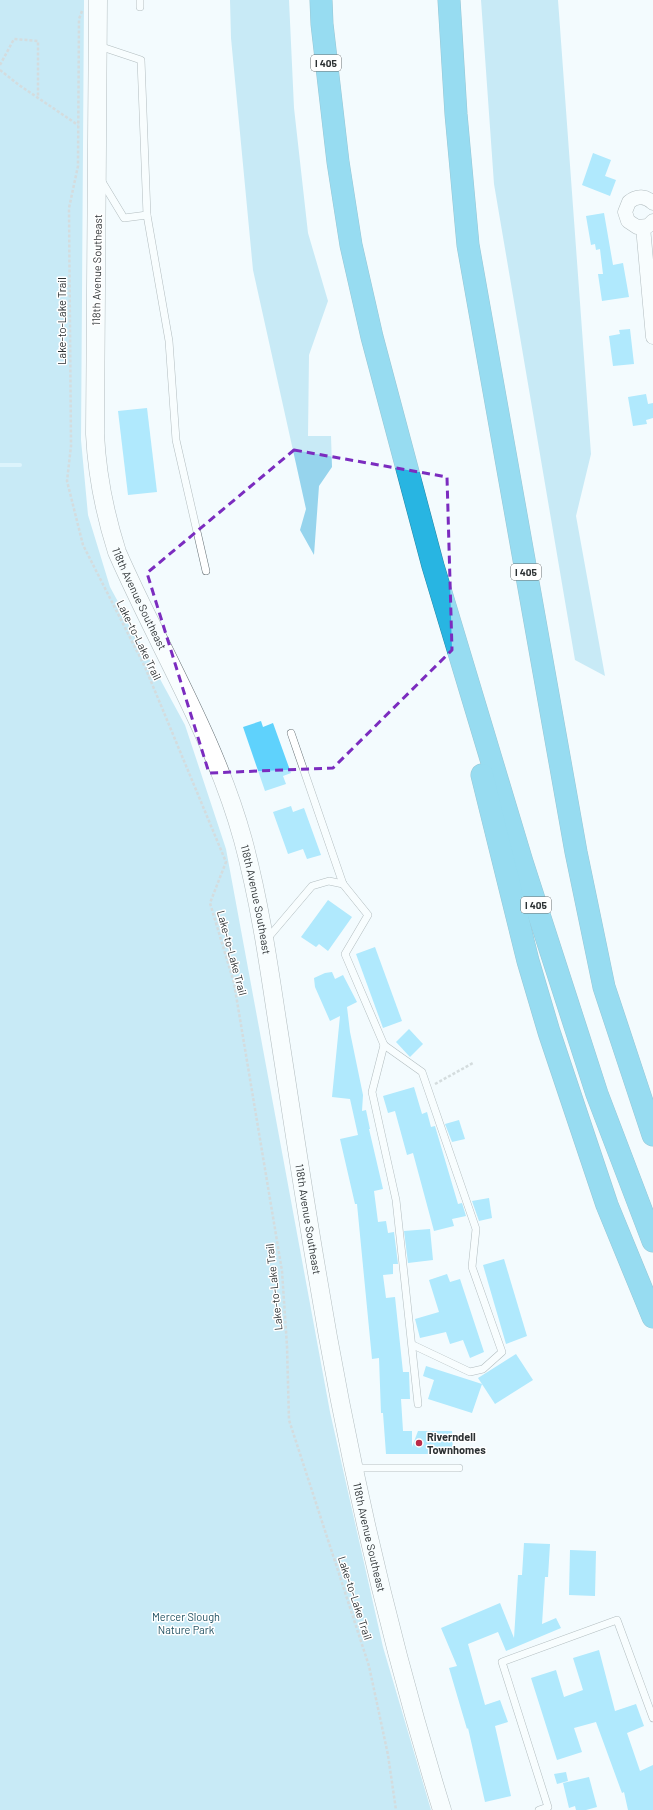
<svg xmlns="http://www.w3.org/2000/svg" width="653" height="1810" font-family="Barlow,sans-serif">
  <style>
    .green { fill: #96d4ed }
    .lines { fill: none; stroke-linecap: round; stroke-linejoin: round }
    .stream { stroke: #c1eafb; stroke-width: 4 }
    .building { fill: #5fd2fc }
    .service-casing { stroke: #667176; stroke-width: 8 }
    .minor-casing { stroke: #667176; stroke-width: 15 }
    .tertiary-casing { stroke: #667176; stroke-width: 19 }
    .motorway-casing { stroke: #2a87a5; stroke-width: 23 }
    .path { stroke: #afb6b8; stroke-width: 2.5; stroke-dasharray: 3 2; stroke-linecap: butt }
    .service { stroke: #fff; stroke-width: 7 }
    .minor { stroke: #fff; stroke-width: 14 }
    .tertiary { stroke: #fff; stroke-width: 18 }
    .motorway { stroke: #28b5e2; stroke-width: 22 }
    .marked { fill: none; stroke: #7b2cbf; stroke-width: 3; stroke-dasharray: 8 5; stroke-linejoin: round }
    .poi-dot { fill: #bb2a47; stroke: #fff; stroke-width: 1.5 }
    .labels { text-anchor: middle; stroke-width: 3; stroke-linejoin: round; paint-order: stroke }
    .shield { fill: #fff; stroke: #6c7071; stroke-width: 1 }
    .shield-label { font-size: 10px; font-weight: bold; fill: #2d3234 }
    .street-label { font-size: 11px; fill: #2d3234; stroke: #fff }
    .poi-label { font-size: 11px; font-weight: bold; fill: #2d3234; stroke: #fff; text-anchor: start }
    .park-label { font-size: 11px; fill: #1f5061; stroke: #fff }
  </style>
  <rect width="100%" height="100%" fill="#f3fbfe"/>
  <g class="green">
    <path d="M 0,0 L 84,0 L 81,440 L 88,515 L 110,587 L 185,725 L 226,849 L 330,1412 L 383,1647 L 431,1810 L 0,1810 Z"/>
    <path d="M 230,0 L 289,0 L 294,108 L 308,233 L 328,301 L 309,355 L 308,436 L 331,436 L 332,467 L 319,486 L 314,555 L 300,530 L 306,509 L 253,270 L 231,38 Z"/>
    <path d="M 481,0 L 558,0 L 591,454 L 576,516 L 605,676 L 575,660 L 494,184 Z"/>
  </g>
  <g class="lines">
    <path class="stream" d="M 0,465 L 20,465"/>
  </g>
  <g class="building">
    <path d="M 593,153 L 611,160 L 605,176 L 616,180 L 610,196 L 582,185 Z"/>
    <path d="M 604,213 L 613,265 L 623,263 L 629,297 L 602,301 L 598,274 L 603,274 L 600,249 L 596,250 L 595,244 L 591,245 L 586,216 Z"/>
    <path d="M 630,329 L 634,364 L 613,366 L 609,336 L 620,334 L 619,330 Z"/>
    <path d="M 646,394 L 648,404 L 653,403 L 653,418 L 646,420 L 647,424 L 633,426 L 628,397 Z"/>
    <path d="M 147,408 L 157,492 L 128,495 L 118,411 Z"/>
    <path d="M 261,721 L 263,727 L 273,723 L 291,773 L 283,776 L 286,784 L 265,791 L 243,727 Z"/>
    <path d="M 291,806 L 293,812 L 304,808 L 321,855 L 307,859 L 303,849 L 288,854 L 273,812 Z"/>
    <path d="M 328,900 L 352,917 L 328,951 L 319,944 L 316,947 L 301,937 Z"/>
    <path d="M 375,947 L 402,1021 L 383,1028 L 356,954 Z"/>
    <path d="M 332,972 L 335,979 L 343,975 L 357,1002 L 347,1007 L 350,1032 L 363,1095 L 362,1111 L 366,1110 L 370,1129 L 369,1129 L 383,1189 L 374,1191 L 378,1222 L 386,1221 L 388,1233 L 394,1232 L 398,1264 L 393,1264 L 393,1274 L 383,1275 L 386,1298 L 395,1297 L 403,1372 L 409,1372 L 410,1399 L 401,1399 L 403,1431 L 412,1431 L 412,1447 L 418,1431 L 452,1431 L 453,1454 L 386,1454 L 383,1413 L 381,1413 L 379,1358 L 372,1359 L 357,1204 L 355,1204 L 340,1139 L 358,1135 L 350,1099 L 332,1097 L 340,1016 L 330,1021 L 315,987 L 314,978 L 325,973 Z"/>
    <path d="M 409,1029 L 423,1044 L 410,1057 L 396,1042 Z"/>
    <path d="M 414,1087 L 422,1114 L 427,1112 L 431,1127 L 435,1126 L 458,1204 L 462,1203 L 466,1216 L 452,1219 L 454,1226 L 434,1231 L 413,1153 L 407,1155 L 395,1111 L 388,1113 L 383,1096 Z"/>
    <path d="M 459,1120 L 465,1139 L 452,1142 L 445,1124 Z"/>
    <path d="M 489,1198 L 492,1218 L 479,1221 L 472,1201 Z"/>
    <path d="M 430,1229 L 433,1260 L 408,1263 L 404,1231 Z"/>
    <path d="M 504,1259 L 527,1336 L 506,1344 L 483,1265 Z"/>
    <path d="M 447,1274 L 450,1282 L 460,1279 L 484,1352 L 470,1358 L 463,1340 L 450,1344 L 446,1332 L 420,1338 L 415,1319 L 439,1312 L 429,1280 Z"/>
    <path d="M 516,1354 L 533,1380 L 495,1404 L 478,1378 Z"/>
    <path d="M 426,1366 L 482,1384 L 472,1413 L 428,1399 L 434,1380 L 423,1376 Z"/>
    <path d="M 524,1543 L 550,1544 L 548,1577 L 545,1577 L 542,1624 L 556,1618 L 561,1628 L 506,1651 L 498,1632 L 468,1644 L 485,1705 L 500,1700 L 508,1722 L 495,1726 L 511,1796 L 485,1802 L 468,1728 L 467,1729 L 449,1668 L 457,1666 L 441,1628 L 500,1603 L 514,1638 L 518,1575 L 522,1575 Z"/>
    <path d="M 570,1550 L 596,1551 L 595,1596 L 569,1595 Z"/>
    <path d="M 599,1650 L 615,1711 L 636,1704 L 644,1726 L 627,1733 L 640,1771 L 653,1765 L 653,1810 L 628,1810 L 624,1792 L 622,1793 L 596,1722 L 574,1728 L 582,1752 L 557,1760 L 531,1678 L 556,1670 L 564,1697 L 583,1690 L 573,1658 Z"/>
    <path d="M 566,1772 L 568,1781 L 557,1784 L 554,1774 Z"/>
    <path d="M 589,1777 L 597,1807 L 586,1810 L 576,1810 L 575,1806 L 569,1808 L 563,1783 Z"/>
  </g>
  <g class="lines">
    <defs>
      <g id="service">
        <path d="M 140,0 L 140,7"/>
        <path d="M 99,46 L 141,60 L 147,215 L 169,341 L 176,440 L 206,571"/>
        <path d="M 101,180 L 124,218 L 147,215"/>
        <path d="M 291,733 L 343,884 L 368,915 L 345,954 L 384,1045 L 422,1072 L 476,1229 L 472,1267 L 502,1352 L 483,1369 L 470,1372 L 413,1345"/>
        <path d="M 267,939 L 312,886 L 329,881 L 343,884"/>
        <path d="M 384,1045 L 372,1092 L 396,1200 L 418,1404"/>
        <path d="M 354,1468 L 459,1468"/>
        <path d="M 539,1810 L 548,1807 L 502,1662 L 617,1620 L 653,1718"/>
      </g>
      <g id="minor">
        <path d="M 653,203 C 646,196 637,195 629,202 L 625,212 L 628,221 L 637,227 L 648,226 L 653,221"/>
        <path d="M 643,227 L 653,337"/>
      </g>
      <g id="tertiary">
        <path id="s1" d="M 98,0 L 95,434 C 97,476 104,511 117,552 C 159,648 215,738 243,840 C 259,899 268,960 277,1020 C 290,1103 302,1185 316,1267 C 346,1450 387,1632 442,1810"/>
      </g>
      <g id="motorway">
        <path d="M 321,0 L 322,24 L 338,162 L 351,245 L 372,337 L 433,566 L 522,862 L 597,1094 L 653,1241"/>
        <path d="M 449,0 L 456,114 L 468,245 L 576,852 L 604,987 L 653,1135"/>
        <path d="M 482,775 L 528,961 L 549,1032 L 607,1205 L 653,1317"/>
      </g>
    </defs>
    <use href="#service" class="service-casing"/>
    <use href="#minor" class="minor-casing"/>
    <use href="#tertiary" class="tertiary-casing"/>
    <use href="#motorway" class="motorway-casing"/>
    <g class="path">
      <path d="M 82,11 L 79,19 L 78,166 L 69,208 L 71,446 L 67,481 L 83,545 L 145,667 L 226,862 L 210,903 L 234,983 L 282,1271 L 287,1346 L 289,1420 L 369,1666 L 388,1755 L 396,1810"/>
      <path d="M 0,65 L 14,39 L 38,41 L 38,97"/>
      <path d="M 0,70 L 19,85 L 78,125"/>
      <path d="M 435,1084 L 473,1063"/>
    </g>
    <use href="#service" class="service"/>
    <use href="#minor" class="minor"/>
    <use href="#tertiary" class="tertiary"/>
    <use href="#motorway" class="motorway"/>
  </g>
  <path d="M0 0H653V1810H0ZM 294,450 L 447,477 L 452,650 L 333,768 L 209,773 L 147,573 Z" fill="#f3fbfe" fill-opacity=".55" fill-rule="evenodd"/>
  <path class="marked" d="M 294,450 L 447,477 L 452,650 L 333,768 L 209,773 L 147,573 Z"/>
  <circle class="poi-dot" cx="419" cy="1443" r="4"/>
  <g class="labels">
    <g class="shield">
      <rect x="311" y="55" width="30" height="16" rx="3"/>
      <rect x="511" y="564" width="30" height="16" rx="3"/>
      <rect x="521" y="897" width="30" height="16" rx="3"/>
    </g>
    <g class="shield-label">
      <text x="326" y="67">I 405</text>
      <text x="526" y="576">I 405</text>
      <text x="536" y="909">I 405</text>
    </g>
    <g class="street-label">
      <text transform="translate(97 270) rotate(-89)" y="4">118th Avenue Southeast</text>
      <text transform="translate(62 321) rotate(-90)" y="4">Lake-to-Lake Trail</text>
      <text dy="4" stroke="none"><textPath href="#s1" startOffset="606">118th Avenue Southeast</textPath></text>
      <text transform="translate(139 640) rotate(64)" y="4">Lake-to-Lake Trail</text>
      <text dy="4" stroke="none"><textPath href="#s1" startOffset="930">118th Avenue Southeast</textPath></text>
      <text transform="translate(232 953) rotate(75)" y="4">Lake-to-Lake Trail</text>
      <text dy="4" stroke="none"><textPath href="#s1" startOffset="1254">118th Avenue Southeast</textPath></text>
      <text transform="translate(274 1287) rotate(-96)" y="4">Lake-to-Lake Trail</text>
      <text dy="4" stroke="none"><textPath href="#s1" startOffset="1578">118th Avenue Southeast</textPath></text>
      <text transform="translate(355 1598) rotate(72)" y="4">Lake-to-Lake Trail</text>
    </g>
    <g class="poi-label">
      <text x="427" y="1441">Riverndell<tspan x="427" dy="13">Townhomes</tspan></text>
    </g>
    <g class="park-label">
      <text x="186" y="1621">Mercer Slough<tspan x="186" dy="13">Nature Park</tspan></text>
    </g>
  </g>
</svg>
